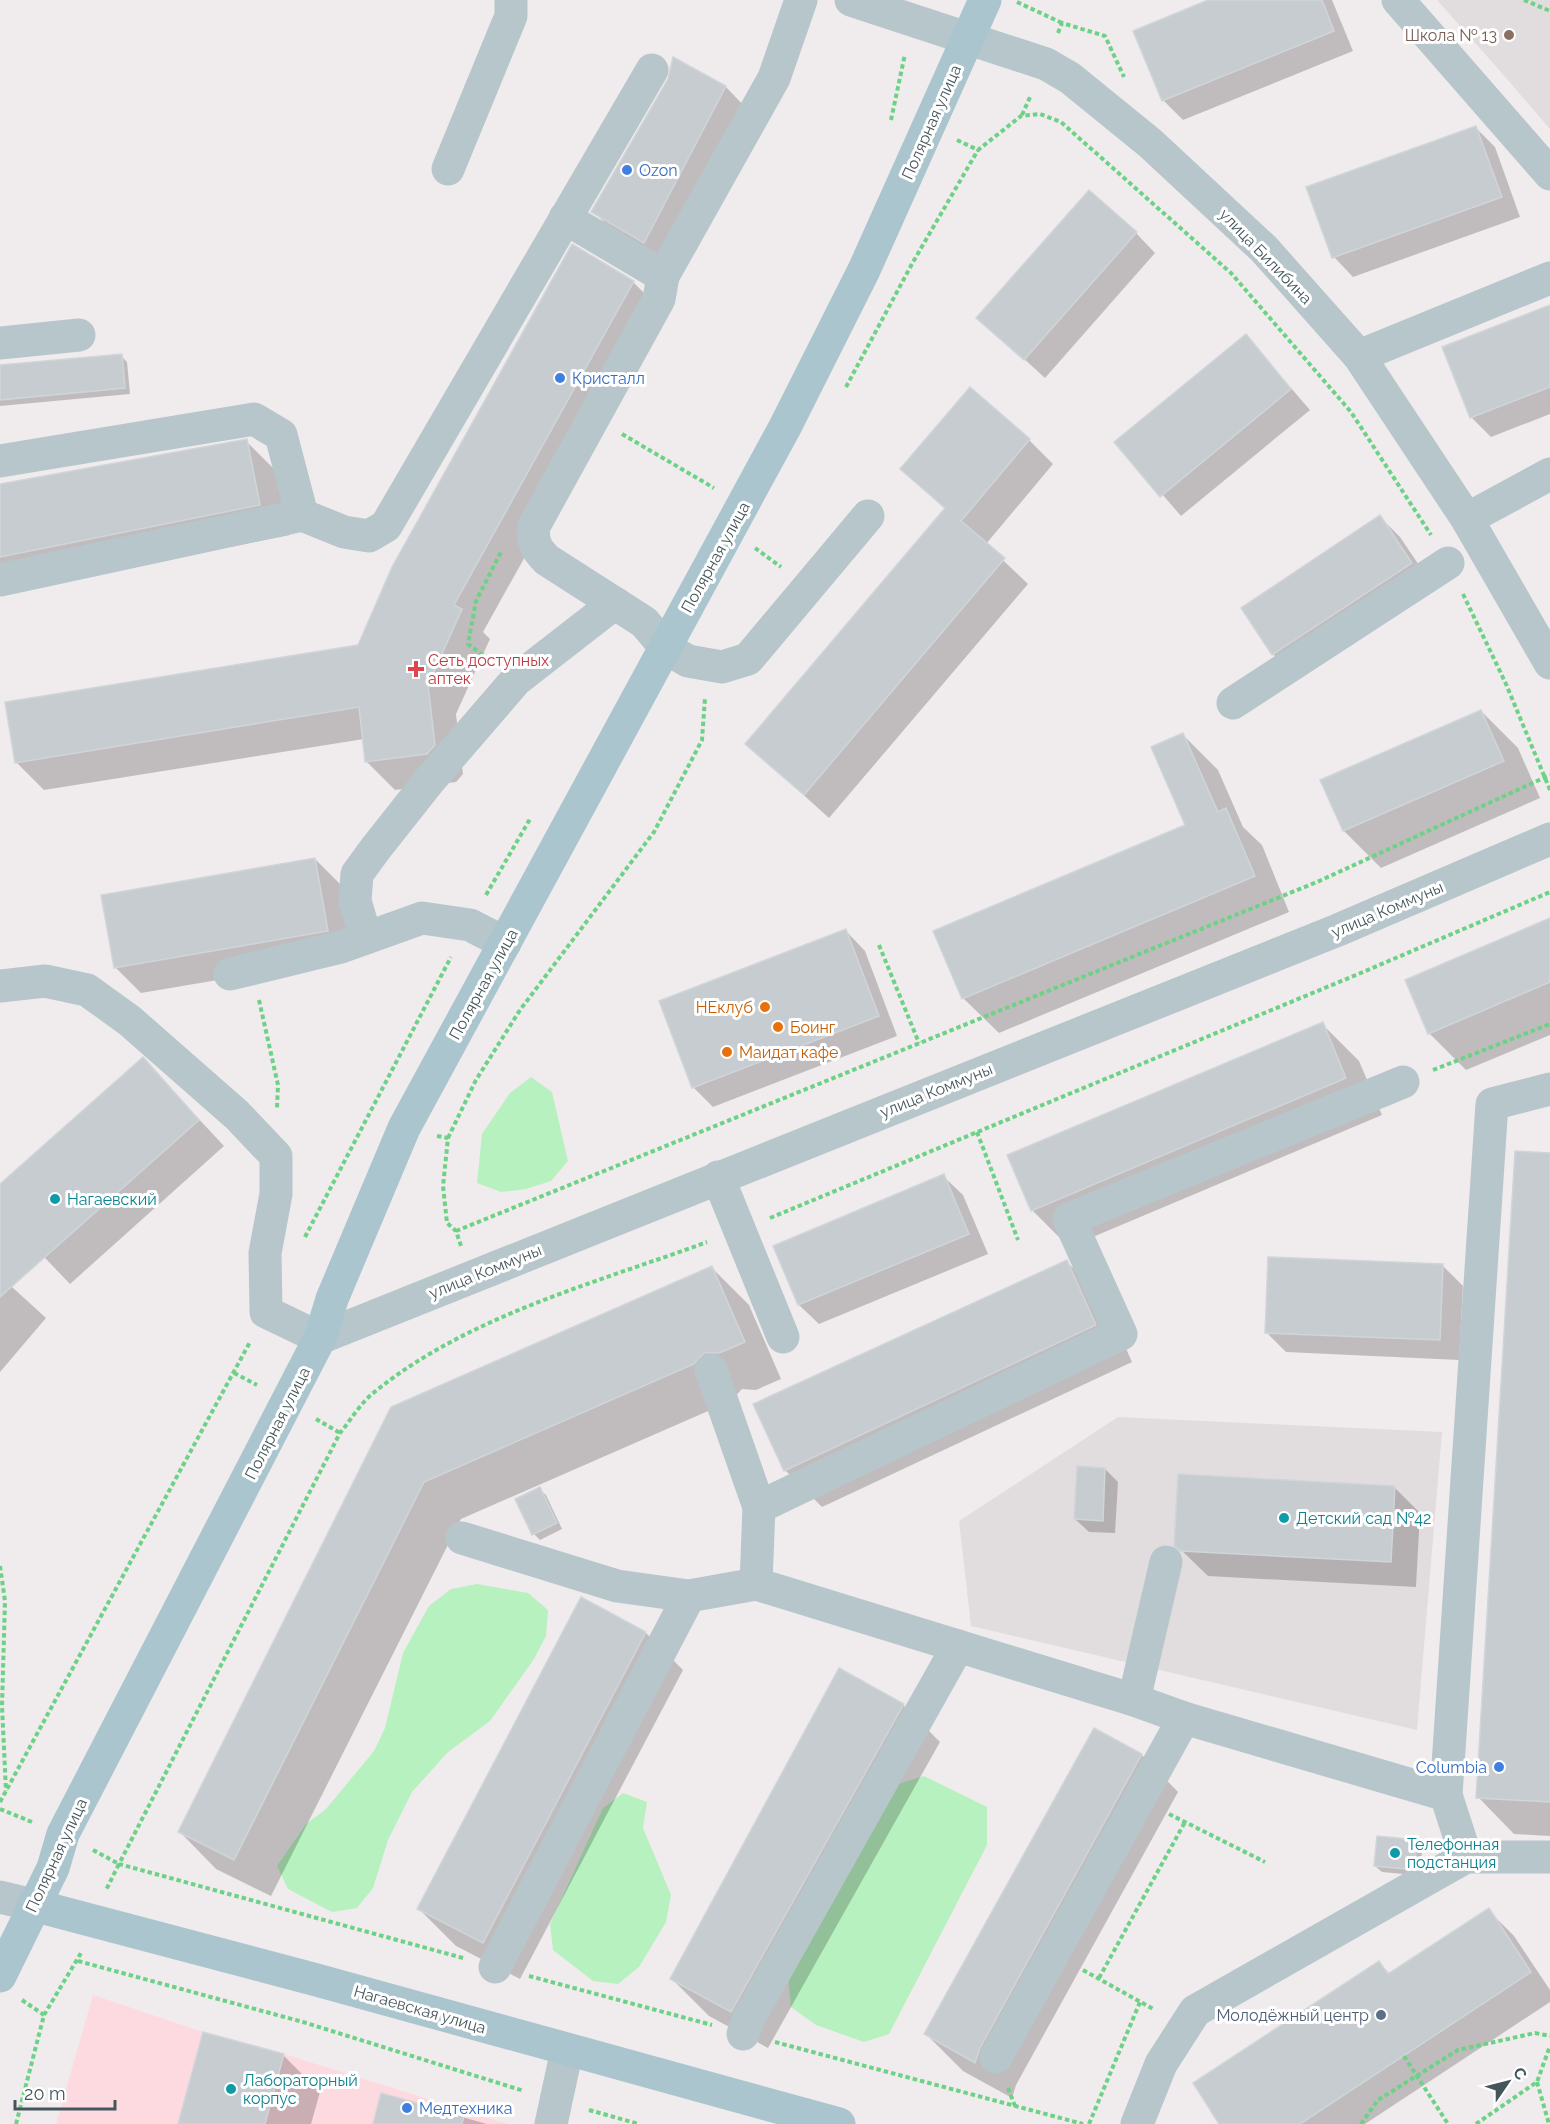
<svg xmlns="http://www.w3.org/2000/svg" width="1550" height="2124" font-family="Raleway,sans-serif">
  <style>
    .education { fill: #e1dddf }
    .medical { fill: #fcdae0 }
    .green { fill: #b7f1bf }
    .shadow { fill: #0003 }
    .building { fill: #c6ccd0; stroke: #d0d5d9; stroke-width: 1.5 }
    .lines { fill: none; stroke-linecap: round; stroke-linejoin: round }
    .path { stroke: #6dd186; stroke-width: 4; stroke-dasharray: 4.5 3; stroke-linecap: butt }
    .minor { stroke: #b7c6cb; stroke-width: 33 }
    .major { stroke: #aac5ce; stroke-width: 33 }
    .education-dot { fill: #8d6e63; stroke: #fff; stroke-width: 2 }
    .shop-dot { fill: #3f7fe0; stroke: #fff; stroke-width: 2 }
    .health-dot { fill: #e0444e; stroke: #fff; stroke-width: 2 }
    .food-dot { fill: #e8710a; stroke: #fff; stroke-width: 2 }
    .culture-dot { fill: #0f9aa8; stroke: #fff; stroke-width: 2 }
    .service-dot { fill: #5c6f8a; stroke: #fff; stroke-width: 2 }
    .labels { text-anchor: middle; stroke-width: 6; stroke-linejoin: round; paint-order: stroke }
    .education-label { font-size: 16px; fill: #785e54; stroke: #fff; text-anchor: end }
    .street-label { font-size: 16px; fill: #44565b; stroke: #fff }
    .shop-label { font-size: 16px; fill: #366cbe; stroke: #fff; text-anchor: start }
    .health-label { font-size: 16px; fill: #be3a42; stroke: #fff; text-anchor: start }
    .food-label { font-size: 16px; fill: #c56008; stroke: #fff; text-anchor: start }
    .culture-label { font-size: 16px; fill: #0d838f; stroke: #fff; text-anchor: start }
    .service-label { font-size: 16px; fill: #4e5e75; stroke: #fff; text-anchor: end }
  </style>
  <rect width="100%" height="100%" fill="#f0eced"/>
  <g class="education">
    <path d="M 1437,0 L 1550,0 L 1550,129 L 1500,71 Z"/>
    <path d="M 1118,1417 L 1442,1432 L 1417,1730 L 971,1626 L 959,1521 Z"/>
  </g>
  <path class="medical" d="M 93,1995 L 203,2032 L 284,2054 L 508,2124 L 56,2124 Z"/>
  <g class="green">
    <path d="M 531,1077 L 552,1092 L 568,1161 L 551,1181 L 526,1189 L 501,1192 L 477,1183 L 482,1134 L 510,1093 Z"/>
    <path d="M 477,1584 L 528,1593 L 548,1610 L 546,1636 L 534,1659 L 490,1721 L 448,1752 L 412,1792 L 388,1840 L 373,1888 L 357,1908 L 332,1912 L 288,1889 L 277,1866 L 306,1824 L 326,1809 L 374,1751 L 385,1728 L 403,1653 L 429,1606 L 451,1589 Z"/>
    <path d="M 924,1776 L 987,1807 L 987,1845 L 889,2034 L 864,2042 L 816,2025 L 791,2007 L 788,1976 L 892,1786 Z"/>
    <path d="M 623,1793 L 647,1802 L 643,1828 L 671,1895 L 666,1922 L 639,1967 L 618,1984 L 593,1981 L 553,1950 L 550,1924 L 603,1808 Z"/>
  </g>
  <g class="shadow">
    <path d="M 1212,0 L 1332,0 L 1353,51 L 1183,120 L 1163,100 Z"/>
    <path d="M 674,60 L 726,87 L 745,107 L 664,262 L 613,231 L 593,211 L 670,80 Z"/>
    <path d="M 1475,127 L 1495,147 L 1520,217 L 1353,277 L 1334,257 L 1308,188 Z"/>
    <path d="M 1136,233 L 1155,253 L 1045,378 L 978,317 Z"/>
    <path d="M 573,246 L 633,282 L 662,311 L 483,632 L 490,639 L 456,714 L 463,774 L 456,782 L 395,790 L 366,761 L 364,739 L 44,790 L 16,762 L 359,646 Z"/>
    <path d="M 1550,307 L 1550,414 L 1491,437 L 1471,417 Z"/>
    <path d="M 1246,336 L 1310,410 L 1181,516 L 1117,442 Z"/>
    <path d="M 121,356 L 127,362 L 130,394 L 0,406 L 0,367 Z"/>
    <path d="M 1029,440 L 1053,464 L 986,544 L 1028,584 L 829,818 L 747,744 L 946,510 L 902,469 Z"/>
    <path d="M 246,441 L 277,472 L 290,535 L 0,593 L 0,485 Z"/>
    <path d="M 1380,517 L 1400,537 L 1431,583 L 1293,674 L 1273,654 L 1243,609 Z"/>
    <path d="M 1481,711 L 1518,748 L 1540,798 L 1381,868 L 1344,831 L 1322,781 Z"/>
    <path d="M 1183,735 L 1218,770 L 1243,827 L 1262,845 L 1289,912 L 999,1033 L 963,998 L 1187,826 Z"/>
    <path d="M 315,859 L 341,885 L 353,957 L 141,993 L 115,967 Z"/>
    <path d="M 1550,919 L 1550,1035 L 1466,1070 L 1429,1033 Z"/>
    <path d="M 846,931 L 865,951 L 897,1036 L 713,1107 L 693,1087 Z"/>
    <path d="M 1322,1024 L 1359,1061 L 1382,1115 L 1069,1247 L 1032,1210 Z"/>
    <path d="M 143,1059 L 224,1146 L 70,1284 L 0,1211 L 0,1186 Z"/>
    <path d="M 1550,1155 L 1550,1836 L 1514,1834 L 1478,1797 Z"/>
    <path d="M 943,1176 L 963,1195 L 988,1254 L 819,1324 L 799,1305 L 775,1246 Z"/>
    <path d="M 1067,1262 L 1104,1299 L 1132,1362 L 822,1507 L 785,1470 L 755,1405 Z"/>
    <path d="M 1443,1266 L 1463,1286 L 1459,1360 L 1286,1352 L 1266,1332 Z"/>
    <path d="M 712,1268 L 749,1305 L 781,1379 L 756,1390 L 742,1389 L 731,1401 L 461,1519 L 271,1896 L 216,1869 L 180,1832 L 392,1408 Z"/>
    <path d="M 0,1276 L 46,1318 L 0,1372 Z"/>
    <path d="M 1105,1469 L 1118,1482 L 1115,1533 L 1089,1532 L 1075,1519 Z"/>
    <path d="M 1394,1487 L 1420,1513 L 1416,1587 L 1208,1576 L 1176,1545 Z"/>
    <path d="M 539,1489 L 546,1495 L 562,1529 L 540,1540 L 534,1534 Z"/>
    <path d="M 582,1599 L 646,1633 L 683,1670 L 520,1979 L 456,1946 L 419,1909 Z"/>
    <path d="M 903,1705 L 940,1742 L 768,2048 L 709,2016 L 672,1979 Z"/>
    <path d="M 1095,1730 L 1142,1755 L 1178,1792 L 1016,2085 L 1012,2098 L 963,2071 L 926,2034 Z"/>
    <path d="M 1416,1841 L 1422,1848 L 1421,1871 L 1413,1875 L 1382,1872 L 1375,1866 Z"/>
    <path d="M 1488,1910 L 1514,1936 L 1550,1990 L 1550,2002 L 1365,2124 L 1221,2124 L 1379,1963 L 1390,1974 Z"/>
    <path d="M 283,2055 L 320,2092 L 311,2124 L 180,2124 Z"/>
    <path d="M 383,2095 L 487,2124 L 374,2124 Z"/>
  </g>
  <g class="building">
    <path d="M 1208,0 L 1322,0 L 1334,31 L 1162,101 L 1133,31 Z"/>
    <path d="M 673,57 L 726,86 L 644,243 L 591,212 L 668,79 Z"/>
    <path d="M 1476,126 L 1502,197 L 1332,258 L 1306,187 Z"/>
    <path d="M 1089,190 L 1137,232 L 1024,360 L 976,318 Z"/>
    <path d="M 572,244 L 634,281 L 454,605 L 462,609 L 428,685 L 435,745 L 427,754 L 365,762 L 359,707 L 15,763 L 5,702 L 358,645 L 392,567 Z"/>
    <path d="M 1550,305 L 1550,387 L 1470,418 L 1442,347 Z"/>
    <path d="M 1246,334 L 1291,389 L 1160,497 L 1114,442 Z"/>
    <path d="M 122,354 L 125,388 L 0,400 L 0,365 Z"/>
    <path d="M 970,387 L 1030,439 L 961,521 L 1005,558 L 804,795 L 745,744 L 945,508 L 900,469 Z"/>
    <path d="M 247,439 L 260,505 L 0,557 L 0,484 Z"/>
    <path d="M 1380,515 L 1412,563 L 1272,655 L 1241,608 Z"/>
    <path d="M 1481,710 L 1504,761 L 1343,831 L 1320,780 Z"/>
    <path d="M 1183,733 L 1218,812 L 1226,808 L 1255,876 L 962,999 L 933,931 L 1185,825 L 1151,747 Z"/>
    <path d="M 315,858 L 328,931 L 114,968 L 101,895 Z"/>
    <path d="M 1550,918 L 1550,982 L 1428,1034 L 1405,980 Z"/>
    <path d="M 846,929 L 879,1016 L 692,1088 L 659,1001 Z"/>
    <path d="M 1323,1022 L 1346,1078 L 1031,1211 L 1007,1155 Z"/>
    <path d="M 143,1057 L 199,1120 L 0,1297 L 0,1184 Z"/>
    <path d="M 1515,1151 L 1550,1153 L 1550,1802 L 1476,1798 Z"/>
    <path d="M 944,1174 L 969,1234 L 798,1305 L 773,1246 Z"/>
    <path d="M 1268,1257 L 1443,1264 L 1440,1340 L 1265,1333 Z"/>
    <path d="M 1067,1260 L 1096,1325 L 784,1471 L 753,1404 Z"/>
    <path d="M 712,1266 L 745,1342 L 719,1353 L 704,1353 L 694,1364 L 424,1482 L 234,1860 L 178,1832 L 391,1407 Z"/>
    <path d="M 1077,1466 L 1105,1468 L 1103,1521 L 1074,1519 Z"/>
    <path d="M 1178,1474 L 1395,1486 L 1391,1562 L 1180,1551 L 1174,1546 Z"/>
    <path d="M 540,1487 L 557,1523 L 532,1535 L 515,1499 Z"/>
    <path d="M 581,1597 L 646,1632 L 483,1943 L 417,1909 Z"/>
    <path d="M 839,1668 L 904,1704 L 731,2012 L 670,1979 Z"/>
    <path d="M 1094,1728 L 1142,1754 L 980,2048 L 975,2063 L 924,2034 Z"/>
    <path d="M 1377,1836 L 1417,1840 L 1415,1864 L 1406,1869 L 1374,1866 Z"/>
    <path d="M 1489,1908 L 1531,1972 L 1300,2124 L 1219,2124 L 1193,2083 L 1379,1961 L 1388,1974 Z"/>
    <path d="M 203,2032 L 284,2054 L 265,2124 L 178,2124 Z"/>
    <path d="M 381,2093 L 464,2116 L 462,2124 L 373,2124 Z"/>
  </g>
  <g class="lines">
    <g class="path">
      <path d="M 1524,0 L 1550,11"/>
      <path d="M 1017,2 L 1062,23"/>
      <path d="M 1058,33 L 1062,23 L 1105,36 L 1124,77"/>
      <path d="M 1022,115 L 1031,95"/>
      <path d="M 891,120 L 905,54"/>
      <path d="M 957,140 L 978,150 L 1021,116 L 1040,114 L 1061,122 L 1231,273 L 1351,412 L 1431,535"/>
      <path d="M 846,387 L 913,262 L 978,150"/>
      <path d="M 622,434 L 714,488"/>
      <path d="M 755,548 L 781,567"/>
      <path d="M 1463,594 L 1506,684 L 1550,790"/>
      <path d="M 489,660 L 468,644 L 476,601 L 502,550"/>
      <path d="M 486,895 L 530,819"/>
      <path d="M 879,945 L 919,1043"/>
      <path d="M 259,1000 L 278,1085 L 277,1108"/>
      <path d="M 1433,1070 L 1550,1024"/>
      <path d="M 977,1132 L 1018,1240"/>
      <path d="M 437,1136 L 448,1138 L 443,1186 L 447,1223 L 456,1231 L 461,1246"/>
      <path d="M 448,1138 L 476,1080 L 520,1010 L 654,832 L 702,740 L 705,698"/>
      <path d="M 770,1218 L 1356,975 L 1550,892"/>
      <path d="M 456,1231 L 1317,882 L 1550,775"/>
      <path d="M 305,1237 L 451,957"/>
      <path d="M 234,1373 L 257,1385"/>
      <path d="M 316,1419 L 340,1433"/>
      <path d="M 0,1566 L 5,1601 L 2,1706 L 6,1791"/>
      <path d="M 0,1802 L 250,1342"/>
      <path d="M 0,1809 L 32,1822"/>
      <path d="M 1169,1814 L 1265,1862"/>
      <path d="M 93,1850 L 119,1864 L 106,1890"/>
      <path d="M 463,1958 L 119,1864 L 340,1433 C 350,1421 360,1404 372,1394 C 467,1316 593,1284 707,1242"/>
      <path d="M 78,1961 L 303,2022 L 524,2091"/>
      <path d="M 1083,1970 L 1155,2010"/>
      <path d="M 529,1976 L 712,2025"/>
      <path d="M 1099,1978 L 1185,1822"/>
      <path d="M 22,2000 L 44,2015"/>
      <path d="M 775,2042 L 1083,2124"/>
      <path d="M 1404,2056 L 1448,2124"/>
      <path d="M 1537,2082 L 1549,2124"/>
      <path d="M 1008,2088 L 1015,2106"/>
      <path d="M 589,2110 L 639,2124"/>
      <path d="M 16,2124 L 44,2015 L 81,1953"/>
      <path d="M 1089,2124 L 1140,2002"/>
      <path d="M 1361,2124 L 1378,2100 L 1458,2050 L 1535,2033 L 1550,2036"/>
      <path d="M 1476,2124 L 1537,2082 L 1550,2046"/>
    </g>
    <g class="minor">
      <path d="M 851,0 L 1046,64 L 1070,78 L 1150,143 L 1264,249 L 1359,356 L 1467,519 L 1550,663"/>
      <path d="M 1398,0 L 1550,174"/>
      <path d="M 448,169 L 511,16 L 511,0"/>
      <path d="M 565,218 L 663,276 L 659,299 L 534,526 C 532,542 536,549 547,560 L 644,622 L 666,648 L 688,661 L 722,667 L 748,659 L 868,516"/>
      <path d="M 663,276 L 774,78 L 801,0"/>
      <path d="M 0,343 L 79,335"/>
      <path d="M 1359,356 L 1550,278"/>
      <path d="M 0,461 L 254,419 L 281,435 L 302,515"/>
      <path d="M 1467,519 L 1550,474"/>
      <path d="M 0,580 L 302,515 L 344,532 L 369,536 L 386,526 L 652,70"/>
      <path d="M 1233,703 L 1448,563"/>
      <path d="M 366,938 L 355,901 L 357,874 L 376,848 L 429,781 L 516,680 L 615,603"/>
      <path d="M 230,974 L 341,947 L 422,918 L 470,925 L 505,943"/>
      <path d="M 0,986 L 45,981 L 87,990 L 130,1021 L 237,1115 L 276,1156 L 276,1194 L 265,1253 L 266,1312 L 320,1338 L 1338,930 L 1550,839"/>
      <path d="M 718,1177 L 783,1337"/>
      <path d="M 711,1370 L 759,1507 L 756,1584 L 1134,1700 L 1184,1718 L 1446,1795 L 1466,1857"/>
      <path d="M 759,1507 L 1121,1334 L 1069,1219 L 1403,1082"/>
      <path d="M 462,1538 L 617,1586 L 689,1596 L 756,1584"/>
      <path d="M 1134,1700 L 1166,1562"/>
      <path d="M 1446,1795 L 1492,1104 L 1550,1089"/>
      <path d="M 0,1897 L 33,1905"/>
      <path d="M 495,1967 L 689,1596"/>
      <path d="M 743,2034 L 748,2020 L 958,1646"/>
      <path d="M 996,2057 L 1184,1718"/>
      <path d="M 551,2124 L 567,2050"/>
      <path d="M 1137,2124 L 1161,2064 L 1195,2011 L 1466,1857 L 1550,1857"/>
    </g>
    <g class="major">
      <path d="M 33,1905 L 313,1979 L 839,2124"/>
      <path d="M 0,1976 L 53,1868 L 63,1834 L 320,1338 L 332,1299 L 404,1128 L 785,427 L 864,270 L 985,0"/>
    </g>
  </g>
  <circle class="education-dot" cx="1509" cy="35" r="6"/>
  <g class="shop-dot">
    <circle cx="627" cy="170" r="6"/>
    <circle cx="560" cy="378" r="6"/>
    <circle cx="1499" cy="1767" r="6"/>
    <circle cx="407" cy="2108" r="6"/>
  </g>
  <path class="health-dot" d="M413 660h6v6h6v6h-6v6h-6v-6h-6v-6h6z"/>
  <g class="food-dot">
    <circle cx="765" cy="1007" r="6"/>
    <circle cx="778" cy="1027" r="6"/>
    <circle cx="727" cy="1052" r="6"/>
  </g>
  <g class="culture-dot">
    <circle cx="55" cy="1199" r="6"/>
    <circle cx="1284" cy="1518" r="6"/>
    <circle cx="1395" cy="1853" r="6"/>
    <circle cx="231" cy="2089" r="6"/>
  </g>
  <circle class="service-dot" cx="1381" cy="2015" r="6"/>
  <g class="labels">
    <g class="education-label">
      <text x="1497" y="41">Школа № 13</text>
    </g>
    <g class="street-label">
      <text transform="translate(931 122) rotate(-66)" y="6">Полярная улица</text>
      <text transform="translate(1266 256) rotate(46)" y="6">улица Билибина</text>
      <text transform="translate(715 557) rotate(-61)" y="6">Полярная улица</text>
      <text transform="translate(1387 909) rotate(-23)" y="6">улица Коммуны</text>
      <text transform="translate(483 984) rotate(-61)" y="6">Полярная улица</text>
      <text transform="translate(936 1090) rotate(-22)" y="6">улица Коммуны</text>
      <text transform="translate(485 1271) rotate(-22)" y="6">улица Коммуны</text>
      <text transform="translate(277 1423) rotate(-63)" y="6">Полярная улица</text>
      <text transform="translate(56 1855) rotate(-65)" y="6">Полярная улица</text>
      <text transform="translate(420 2009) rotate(16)" y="6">Нагаевская улица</text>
    </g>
    <g class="shop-label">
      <text x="639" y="176">Ozon</text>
      <text x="572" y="384">Кристалл</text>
      <text x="1487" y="1773" text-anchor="end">Columbia</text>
      <text x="419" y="2114">Медтехника</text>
    </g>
    <g class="health-label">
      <text x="428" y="666">Сеть доступных<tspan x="428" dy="18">аптек</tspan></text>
    </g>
    <g class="food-label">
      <text x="753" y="1013" text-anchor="end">НЕклуб</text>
      <text x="790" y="1033">Боинг</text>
      <text x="739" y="1058">Маидат кафе</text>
    </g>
    <g class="culture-label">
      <text x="67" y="1205">Нагаевский</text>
      <text x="1296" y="1524">Детский сад №42</text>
      <text x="1407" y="1850">Телефонная<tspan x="1407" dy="18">подстанция</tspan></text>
      <text x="243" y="2086">Лабораторный<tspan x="243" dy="18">корпус</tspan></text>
    </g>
    <g class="service-label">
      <text x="1369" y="2021">Молодёжный центр</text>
    </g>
  </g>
  <g transform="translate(1508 2082) rotate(55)" stroke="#ffffff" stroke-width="4.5" paint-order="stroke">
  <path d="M0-4.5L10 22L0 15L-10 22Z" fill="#44565b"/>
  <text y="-9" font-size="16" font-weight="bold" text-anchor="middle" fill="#44565b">С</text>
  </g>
  <path d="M15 2100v9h100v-9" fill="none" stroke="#44565b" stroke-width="3"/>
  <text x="24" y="2100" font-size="18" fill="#44565b" stroke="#ffffff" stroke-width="4.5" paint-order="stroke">20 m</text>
</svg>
